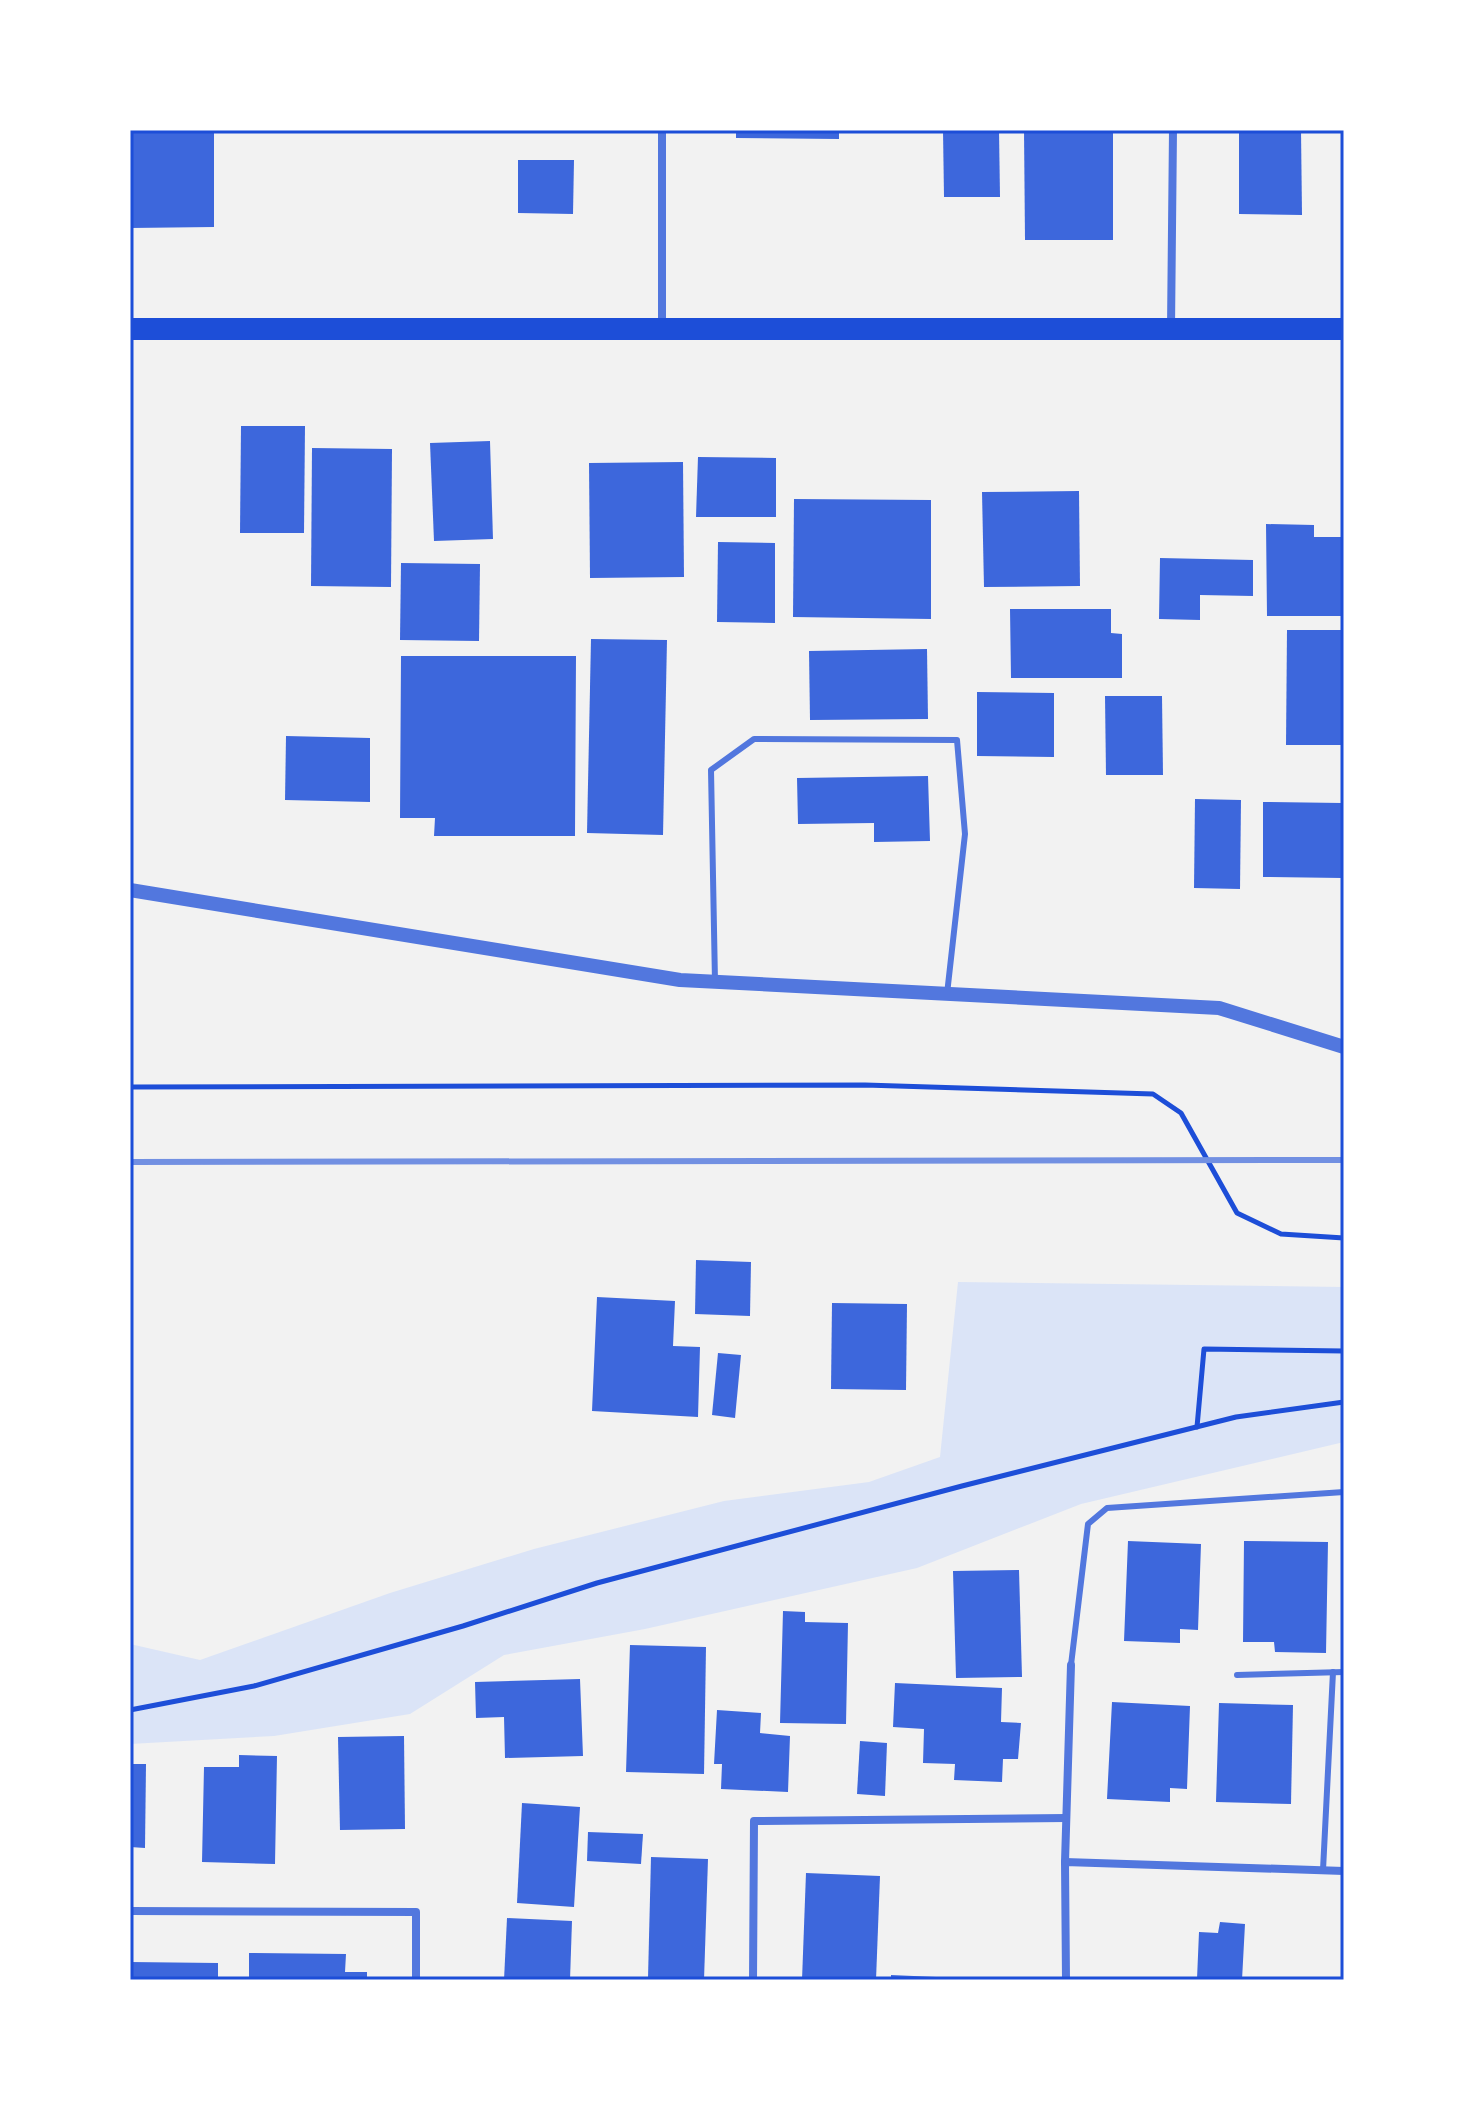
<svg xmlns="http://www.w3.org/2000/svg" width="1474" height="2110" font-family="'Fira Sans Condensed',sans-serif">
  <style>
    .green { fill: #dbe4f7 }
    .building { fill: #3d67dc }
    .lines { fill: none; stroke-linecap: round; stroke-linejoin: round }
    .path { stroke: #1d4ed8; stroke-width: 5 }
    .service { stroke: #5277de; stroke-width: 6 }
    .minor { stroke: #5277de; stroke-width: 8 }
    .tertiary { stroke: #5277de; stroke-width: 14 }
    .trunk { stroke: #1d4ed8; stroke-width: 22 }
    .rail { stroke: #7290e2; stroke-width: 6 }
    .neatline { fill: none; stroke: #1d4ed8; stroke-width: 3 }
  </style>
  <rect width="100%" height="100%" fill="#f2f2f2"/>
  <path class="green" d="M 958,1282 L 1344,1287 L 1344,1442 L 1081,1504 L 917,1568 L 645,1629 L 504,1655 L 410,1714 L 274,1736 L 130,1744 L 130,1644 L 200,1660 L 390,1593 L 534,1549 L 724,1501 L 869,1482 L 940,1457 Z"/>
  <g class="building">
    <path d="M 130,130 L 214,130 L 214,227 L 130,228 Z"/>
    <path d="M 736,130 L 839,130 L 839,139 L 736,138 Z"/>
    <path d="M 943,130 L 999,130 L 1000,197 L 944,197 Z"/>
    <path d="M 1024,130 L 1113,130 L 1113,240 L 1025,240 Z"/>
    <path d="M 1239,130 L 1301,130 L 1302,215 L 1239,214 Z"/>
    <path d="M 518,160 L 574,160 L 573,214 L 518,213 Z"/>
    <path d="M 241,426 L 305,426 L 304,533 L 240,533 Z"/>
    <path d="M 490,441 L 493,539 L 434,541 L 430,443 Z"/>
    <path d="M 312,448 L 392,449 L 391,587 L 311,586 Z"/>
    <path d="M 698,457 L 776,458 L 776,517 L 696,517 Z"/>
    <path d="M 683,462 L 684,577 L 590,578 L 589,463 Z"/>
    <path d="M 1079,491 L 1080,586 L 984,587 L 982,492 Z"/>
    <path d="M 794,499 L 931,500 L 931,619 L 793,617 Z"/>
    <path d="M 1266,524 L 1314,525 L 1314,537 L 1344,537 L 1344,616 L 1267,616 Z"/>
    <path d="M 718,542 L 775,543 L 775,623 L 717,622 Z"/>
    <path d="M 1160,558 L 1253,560 L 1253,596 L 1200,595 L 1200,620 L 1159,619 Z"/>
    <path d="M 401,563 L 480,564 L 479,641 L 400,640 Z"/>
    <path d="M 1010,609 L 1111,609 L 1111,633 L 1122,634 L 1122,678 L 1011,678 Z"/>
    <path d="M 1287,630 L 1342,630 L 1344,745 L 1286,745 Z"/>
    <path d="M 591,639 L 667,640 L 663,835 L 587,833 Z"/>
    <path d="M 927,649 L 928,719 L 810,720 L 809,651 Z"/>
    <path d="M 401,656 L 576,656 L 575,836 L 434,836 L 435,818 L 400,818 Z"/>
    <path d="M 977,692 L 1054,693 L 1054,757 L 977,756 Z"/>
    <path d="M 1105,696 L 1162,696 L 1163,775 L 1106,775 Z"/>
    <path d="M 286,736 L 370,738 L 370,802 L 285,800 Z"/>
    <path d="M 928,776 L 930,841 L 874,842 L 874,823 L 798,824 L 797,778 Z"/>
    <path d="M 1195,799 L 1241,800 L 1240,889 L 1194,888 Z"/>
    <path d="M 1263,802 L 1342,803 L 1342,878 L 1263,877 Z"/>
    <path d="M 696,1260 L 751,1262 L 750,1316 L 695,1314 Z"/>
    <path d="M 597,1297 L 675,1301 L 673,1346 L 700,1347 L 698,1417 L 592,1411 Z"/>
    <path d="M 832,1303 L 907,1304 L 906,1390 L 831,1389 Z"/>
    <path d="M 718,1353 L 741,1355 L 735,1418 L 712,1415 Z"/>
    <path d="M 1128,1541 L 1201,1544 L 1198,1630 L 1180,1629 L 1180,1643 L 1124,1641 Z"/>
    <path d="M 1244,1541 L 1328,1542 L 1326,1653 L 1275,1652 L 1274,1642 L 1243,1642 Z"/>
    <path d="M 1019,1570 L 1022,1677 L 956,1678 L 953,1571 Z"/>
    <path d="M 783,1611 L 805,1612 L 805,1622 L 848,1623 L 846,1724 L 780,1723 Z"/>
    <path d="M 630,1645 L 706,1647 L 704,1774 L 626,1772 Z"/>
    <path d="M 580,1679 L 583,1756 L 505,1758 L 504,1717 L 476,1718 L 475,1682 Z"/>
    <path d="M 895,1683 L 1002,1688 L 1001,1722 L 1021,1723 L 1018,1759 L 1003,1759 L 1002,1782 L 954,1780 L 955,1764 L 923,1763 L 924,1729 L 893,1727 Z"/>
    <path d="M 1112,1702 L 1190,1706 L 1187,1789 L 1170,1788 L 1170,1802 L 1107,1799 Z"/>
    <path d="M 1219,1703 L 1293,1705 L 1291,1804 L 1216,1802 Z"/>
    <path d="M 717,1710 L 761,1713 L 760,1733 L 790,1736 L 788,1792 L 721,1789 L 722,1764 L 714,1764 Z"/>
    <path d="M 404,1736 L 405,1829 L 340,1830 L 338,1737 Z"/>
    <path d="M 860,1741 L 887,1743 L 885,1796 L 857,1794 Z"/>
    <path d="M 239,1755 L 277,1756 L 275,1864 L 202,1862 L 204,1767 L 239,1767 Z"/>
    <path d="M 130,1764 L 146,1764 L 145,1848 L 130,1847 Z"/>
    <path d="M 522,1803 L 580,1807 L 574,1907 L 517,1903 Z"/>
    <path d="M 588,1832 L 643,1834 L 641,1864 L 587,1861 Z"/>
    <path d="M 651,1857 L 708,1859 L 704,1980 L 648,1978 Z"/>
    <path d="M 806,1873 L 880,1876 L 876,1980 L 802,1980 Z"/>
    <path d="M 507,1918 L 572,1921 L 570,1980 L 504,1980 Z"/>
    <path d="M 1220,1922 L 1245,1924 L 1242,1980 L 1197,1979 L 1199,1932 L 1218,1933 Z"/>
    <path d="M 249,1953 L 346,1954 L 345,1972 L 367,1972 L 367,1980 L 249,1980 Z"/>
    <path d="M 130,1962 L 218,1963 L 218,1980 L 130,1980 Z"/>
    <path d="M 891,1975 L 959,1978 L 959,1980 L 891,1980 Z"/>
  </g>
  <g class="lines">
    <g class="path">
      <path d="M 130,1087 L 865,1085 L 1153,1094 L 1181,1113 L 1237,1213 L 1281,1234 L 1344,1238"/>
      <path d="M 1197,1427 L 1204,1349 L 1344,1351"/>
      <path d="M 130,1710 L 254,1686 L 463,1626 L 597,1583 L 962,1486 L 1236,1417 L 1344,1402"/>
    </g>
    <g class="service">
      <path d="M 715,982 L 711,770 L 754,739 L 957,740 L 965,834 L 947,994"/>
      <path d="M 1071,1665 L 1088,1524 L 1107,1508 L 1344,1492"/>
      <path d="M 1237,1675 L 1344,1672"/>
      <path d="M 1323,1870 L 1333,1672"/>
    </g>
    <g class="minor">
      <path d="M 662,326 L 662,130"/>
      <path d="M 1171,328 L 1173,130"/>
      <path d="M 1065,1862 L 1071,1665"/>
      <path d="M 130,1911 L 416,1912 L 416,1980"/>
      <path d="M 753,1980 L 754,1821 L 1066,1818"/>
      <path d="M 1066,1980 L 1065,1862 L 1344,1871"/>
    </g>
    <path class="tertiary" d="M 130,890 L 680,980 L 1219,1008 L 1344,1047"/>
    <path class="trunk" d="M 130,329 L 1344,329"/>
    <path class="rail" d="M 130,1162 L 1344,1160"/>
  </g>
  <rect width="1474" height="2110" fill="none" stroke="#ffffff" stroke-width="264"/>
  <rect x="132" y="132" width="1210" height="1846" class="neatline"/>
</svg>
